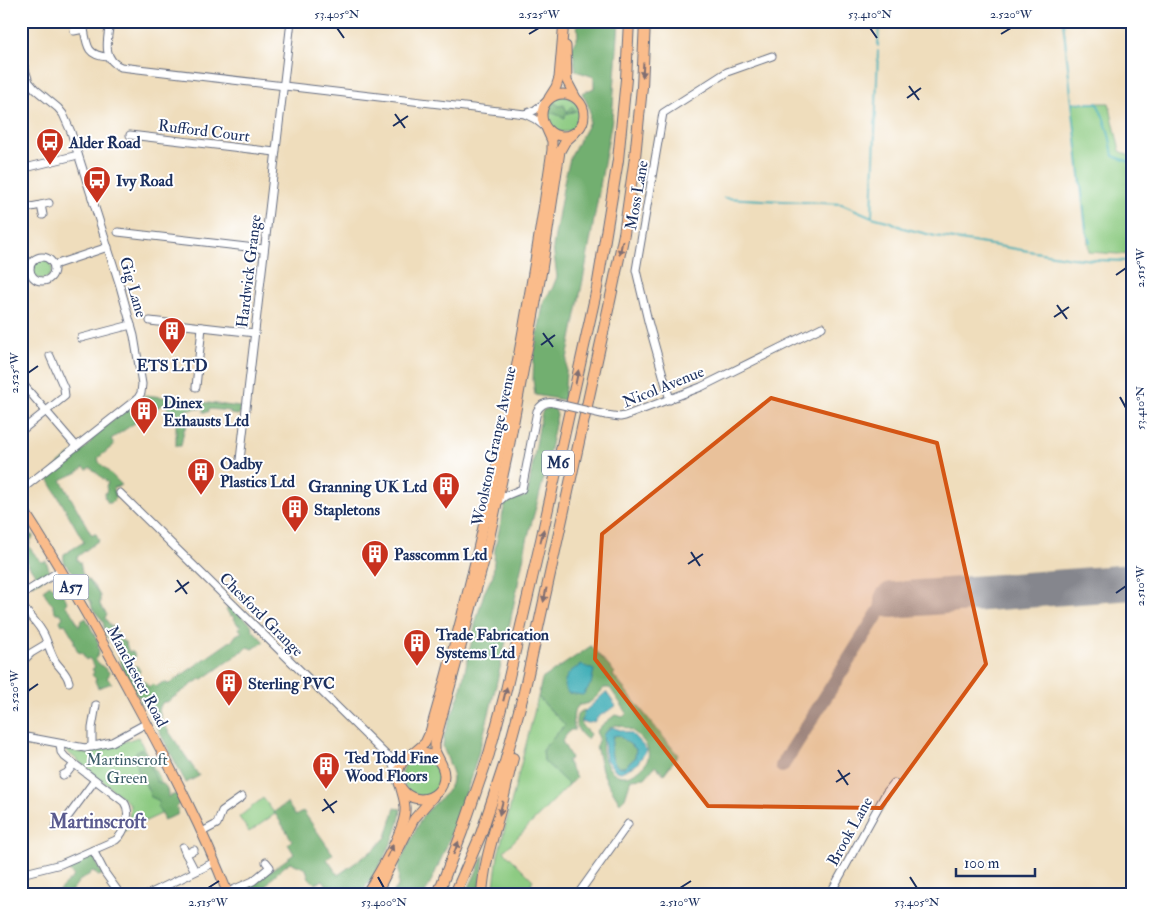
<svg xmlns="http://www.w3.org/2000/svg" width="1154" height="915" font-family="'IM FELL Double Pica',serif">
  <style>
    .green { fill: #8dcb82; stroke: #547d70 }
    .forest { fill: #72af70; stroke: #466f67; fill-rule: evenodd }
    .water { fill: #3bacb5; stroke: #2b6e8a; fill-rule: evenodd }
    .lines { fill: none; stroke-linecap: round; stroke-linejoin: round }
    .stream { stroke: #3bacb5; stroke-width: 2 }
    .taxiway { stroke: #85868d; stroke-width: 14 }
    .runway { stroke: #85868d; stroke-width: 36 }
    .minor-casing { stroke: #656c7f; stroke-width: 9 }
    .major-casing { stroke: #656c7f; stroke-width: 11 }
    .highway-casing { stroke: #656c7f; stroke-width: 12 }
    .minor { stroke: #fff; stroke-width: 7 }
    .major { stroke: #fabc8b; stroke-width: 9 }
    .highway { stroke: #fabc8b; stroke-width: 10 }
    .minor-bridge-casing { stroke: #656c7f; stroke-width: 9; stroke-linecap: butt }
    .minor-bridge { stroke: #fff; stroke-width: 7 }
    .oneway { fill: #7f6e72 }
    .marked { fill: #d45514; fill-opacity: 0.2; stroke: #d45514; stroke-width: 4; stroke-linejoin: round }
    .ticks { fill: none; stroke: #1b2f5e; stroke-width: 2 }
    .labels { text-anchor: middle; stroke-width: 4; stroke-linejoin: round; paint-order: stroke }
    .shield { fill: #fff; stroke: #5f6d8e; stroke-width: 1 }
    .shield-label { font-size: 15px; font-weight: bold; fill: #1b2f5e }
    .street-label { font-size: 16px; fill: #1b2f5e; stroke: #fff }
    .poi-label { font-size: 16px; font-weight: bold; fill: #1b2f5e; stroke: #fff; text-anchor: start }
    .park-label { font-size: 16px; fill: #3d5e69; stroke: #fff }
    .quarter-label { font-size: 19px; font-weight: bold; fill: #5a5b8f; stroke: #fff }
    .neatline { fill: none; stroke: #1b2f5e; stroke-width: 2 }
    .ticks-label { font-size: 12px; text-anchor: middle; fill: #1b2f5e }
  </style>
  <rect width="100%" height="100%" fill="#fff"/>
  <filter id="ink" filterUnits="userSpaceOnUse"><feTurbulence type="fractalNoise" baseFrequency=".02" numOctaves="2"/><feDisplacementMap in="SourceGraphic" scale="10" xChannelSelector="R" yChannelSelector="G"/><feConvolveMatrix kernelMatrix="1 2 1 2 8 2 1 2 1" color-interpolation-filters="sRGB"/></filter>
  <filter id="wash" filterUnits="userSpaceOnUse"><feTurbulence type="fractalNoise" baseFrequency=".0096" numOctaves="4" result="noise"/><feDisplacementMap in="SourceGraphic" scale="20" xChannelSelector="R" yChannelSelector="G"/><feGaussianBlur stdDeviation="1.12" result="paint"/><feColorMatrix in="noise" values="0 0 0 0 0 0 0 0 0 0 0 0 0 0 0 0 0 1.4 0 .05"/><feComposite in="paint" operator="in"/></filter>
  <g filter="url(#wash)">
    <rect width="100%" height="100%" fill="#efddbc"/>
    <g class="green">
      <circle cx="562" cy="114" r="18"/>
      <path d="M 1072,103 L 1109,103 L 1120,151 L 1133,158 L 1133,255 L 1089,252 Z"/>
      <circle cx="42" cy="269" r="10"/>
      <path d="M 538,697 L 565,725 L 543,749 L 544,760 L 569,785 L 504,851 L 533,880 L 531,883 L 543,894 L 493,894 L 498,855 Z"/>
      <path d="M 138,737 L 174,808 L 124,831 L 129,821 L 130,804 L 64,749 L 88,754 Z"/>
      <circle cx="422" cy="776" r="20"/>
      <path d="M 263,798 L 275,814 L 249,832 L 239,817 Z"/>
    </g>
    <g class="forest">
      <path d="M 577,21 L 619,21 L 612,119 L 585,270 L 567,359 L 564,400 L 535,395 L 533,380 L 534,355 L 544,300 L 552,289 L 557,277 L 553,247 L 565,177 L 571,155 L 589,123 L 590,113 L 588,105 L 582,93 L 594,88 L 594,77 L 576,71 L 572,47 L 578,36 Z"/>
      <path d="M 554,102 L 559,106 L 564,105 L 567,112 L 572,106 L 576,111 L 565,114 L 565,118 L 553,113 L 547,114 L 546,111 Z"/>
      <path d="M 146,395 L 240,407 L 241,412 L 238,415 L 230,414 L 230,411 L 209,409 L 208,412 L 203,412 L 204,407 L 199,409 L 195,408 L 193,410 L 187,409 L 185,418 L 189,422 L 184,430 L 181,446 L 176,446 L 176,418 L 169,411 L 167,406 L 163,404 L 111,439 L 114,445 L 98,458 L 99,462 L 122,485 L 113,488 L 116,498 L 111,503 L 108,503 L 104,496 L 107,490 L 106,486 L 108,483 L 90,467 L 87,470 L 84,467 C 78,474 69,475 61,480 L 91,534 L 96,534 L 99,540 L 77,557 L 77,560 L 80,562 L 82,573 L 96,589 L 100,596 L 100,605 L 107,615 L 105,617 L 106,620 L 108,622 L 110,626 L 114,627 L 118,634 L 117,635 L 119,639 L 125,642 L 129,652 L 133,652 L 135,656 L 133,661 L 129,662 L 128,665 L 130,667 L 137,666 L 140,671 L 136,678 L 137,680 L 146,682 L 148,687 L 153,684 L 156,687 L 163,682 L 169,684 L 229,642 L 232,641 L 236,635 L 242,632 L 239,629 L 241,625 L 238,625 L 232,615 L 230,616 L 226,609 L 230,605 L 232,606 L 235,612 C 238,613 248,621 251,624 L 252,629 L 264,642 L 253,649 L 248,647 L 203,679 L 200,679 L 167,702 L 163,702 L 159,708 L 161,720 L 199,776 L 186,783 L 146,706 L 140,702 L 141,697 L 137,696 L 123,669 L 119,656 L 111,641 L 105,635 L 103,621 C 99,615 91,611 91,602 L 82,590 L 83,587 L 75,578 L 74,573 C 68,566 62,565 64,554 L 84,542 L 47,477 C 54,468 70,450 82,451 L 91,442 L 92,437 L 141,397 Z"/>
      <path d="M 554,406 L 557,415 C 552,438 548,462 542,485 C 536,509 528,532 524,555 C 500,671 478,787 425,894 L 392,894 L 398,886 L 399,864 L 423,815 L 447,792 L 451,784 L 453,773 L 443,747 L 444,735 L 460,693 L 476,621 L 484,593 L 493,575 L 495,548 L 505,504 L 513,497 L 522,498 L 528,492 L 541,416 L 543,410 Z"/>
      <path d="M 21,528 L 26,535 L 32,535 L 33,537 L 30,541 L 29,547 L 41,562 L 46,561 L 51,575 L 32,585 L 30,578 L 36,576 L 21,554 Z"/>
      <path d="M 61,583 L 63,589 L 58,592 L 60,595 L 64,595 L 67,602 L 65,605 L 73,614 L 79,627 L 81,621 L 86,618 L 99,644 L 98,646 L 99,652 L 95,660 L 110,673 L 107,678 L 112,683 L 98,688 L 95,681 L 96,679 L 92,675 L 94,672 L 92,669 L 95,667 L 89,658 L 86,660 L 82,653 L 78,652 L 74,643 L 74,639 L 65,624 L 62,625 L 60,621 L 63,617 L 60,613 L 56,613 L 53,608 L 53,605 L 49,601 L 43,590 L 50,585 L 55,588 Z"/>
      <path d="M 591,646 L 615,673 L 613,675 L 678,755 L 664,774 L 655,766 L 645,778 L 631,779 L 625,798 L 620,803 L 607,782 L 602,770 L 596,746 L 599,738 L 596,732 L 602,725 L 615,715 L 623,717 L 627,713 L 610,688 L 604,688 C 596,697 591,705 579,705 L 574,711 L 573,722 L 575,730 L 570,730 L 562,741 L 571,758 L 567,761 L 576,778 L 569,785 L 544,761 L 543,749 L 565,725 L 538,697 L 542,679 ZM 616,725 C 639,728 664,756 636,772 C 604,792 590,731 616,725 Z"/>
      <path d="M 584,710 L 586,713 L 581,720 L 582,726 L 590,734 L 587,739 C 578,733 573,723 578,713 Z"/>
      <path d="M 618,735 L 636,749 L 635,758 L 625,767 L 618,767 C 609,758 611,748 613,736 Z"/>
      <path d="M 141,749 L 146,754 L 157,782 C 166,783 168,789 168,797 L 176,794 L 181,796 L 181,802 L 176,807 L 178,811 L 177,815 L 163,820 L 163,816 L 157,807 L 159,803 L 158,800 L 151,797 C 148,788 143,781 139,772 C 136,766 138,759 135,753 Z"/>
      <path d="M 287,803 L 296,816 L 303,811 L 333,854 L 327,859 L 338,875 L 376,848 L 386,837 L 395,808 L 401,809 C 400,835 376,873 361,894 L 333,894 L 323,880 L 315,884 L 309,878 L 306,869 L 290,862 C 278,872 268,879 263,894 L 239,894 L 239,892 L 254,883 L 294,854 L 288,844 L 292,840 L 274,812 Z"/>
      <path d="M 91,853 L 94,857 L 102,875 L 98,876 L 93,871 L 91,872 L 90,874 L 79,881 L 69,894 L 55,894 L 74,876 L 64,866 Z"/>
      <path d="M 484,855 L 480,894 L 466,894 Z"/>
    </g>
    <g class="water">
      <path d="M 582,665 L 594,670 L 591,684 L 583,695 L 568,693 L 564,686 C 566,673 571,670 582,665 Z"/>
      <path d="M 606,692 L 616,706 L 598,717 L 594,722 L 589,723 L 582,722 L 584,712 Z"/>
      <path d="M 612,727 L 632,734 L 647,750 L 636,765 L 621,772 L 616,771 L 606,760 L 603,735 ZM 618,735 L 636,749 L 635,758 L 625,767 L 618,767 C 609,759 611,748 613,736 Z"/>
    </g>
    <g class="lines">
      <g class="stream">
        <path d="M 1063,21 L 1086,231 L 1090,242"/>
        <path d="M 878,46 L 879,21"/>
        <path d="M 1072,103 L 1097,103 C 1105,119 1111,138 1113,156 L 1133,163"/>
        <path d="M 724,198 L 842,204 L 872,217 L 891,222 L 903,228 L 935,236 L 1072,258 L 1095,260 L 1127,261 L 1132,366"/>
        <path d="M 872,216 L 878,51"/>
      </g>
      <path class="taxiway" d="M 782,766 L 885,602 L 892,600"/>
      <path class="runway" d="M 892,600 L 1133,582"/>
    </g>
  </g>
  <g filter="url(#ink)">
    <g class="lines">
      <defs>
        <g id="minor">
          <path d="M 110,21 C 108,38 101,59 121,67 L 525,114 L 535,119 L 545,127"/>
          <path d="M 84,29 C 87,47 88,56 108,57"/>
          <path d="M 74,31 L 84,29 L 82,21"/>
          <path d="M 21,57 L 29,82 L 35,89 L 58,108 L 63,114 L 71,132 L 120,286 L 134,336 L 142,384 L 141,393 L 138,398 L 21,490"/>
          <path d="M 525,114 L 535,110 L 546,102"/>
          <path d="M 130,135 L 275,152"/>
          <path d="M 21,169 L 78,155"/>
          <path d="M 21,209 L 41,205"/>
          <path d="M 43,215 L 41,205 L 49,203"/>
          <path d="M 118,232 L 264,249"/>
          <circle cx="42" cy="269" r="12"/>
          <path d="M 54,265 L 108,247"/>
          <path d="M 150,321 L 255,333"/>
          <path d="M 81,338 L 131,325"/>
          <path d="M 21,382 L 76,446"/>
          <path d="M 196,387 L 202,327"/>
          <path d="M 670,400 L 648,321 L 636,270 L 663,113 L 727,72 L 772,56"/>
          <path d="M 606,415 L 620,417 L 625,416 L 701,387 L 822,327"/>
          <path d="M 21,431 L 65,396 L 64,388 L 50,356"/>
          <path d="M 240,460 L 291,21"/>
          <path d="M 120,493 L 385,754 L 393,765 L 398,777"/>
          <path d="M 497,503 L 505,496 L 522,489 L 537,411 C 541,404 546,401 554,403"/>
          <path d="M 21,595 L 61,570"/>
          <path d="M 21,605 C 29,615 41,626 45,637 C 48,644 50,651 54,659 C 58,667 67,672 69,682"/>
          <path d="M 21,663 L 31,653 L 46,644"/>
          <path d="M 21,693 L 24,692"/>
          <path d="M 21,736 L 85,748 L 112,742 L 147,723"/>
          <path d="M 92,747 L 92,728 L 96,705"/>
          <path d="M 388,756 L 397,759 L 407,758"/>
          <path d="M 63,775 L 67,773 L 74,764"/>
          <path d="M 21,808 L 23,809"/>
          <path d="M 55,827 L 64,822 L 95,780"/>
          <path d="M 202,832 L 217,824 L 222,811 L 242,797"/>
          <path d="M 183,847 L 186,854 L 194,850"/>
          <path d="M 93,850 L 105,873 L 120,894"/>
          <path d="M 186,854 L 195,871"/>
          <path d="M 21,874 L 61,864 L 116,840 C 125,832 132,813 124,802 L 65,757 L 61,752 L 60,744"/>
          <path d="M 228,892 L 253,881 L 270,867 L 266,862"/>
          <path d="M 149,894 L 215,862"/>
          <path d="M 578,894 L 628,824"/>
          <path d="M 830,894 L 886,793 L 894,783"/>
        </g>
        <g id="major">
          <path d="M 566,46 L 567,81 L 576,98"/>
          <circle cx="563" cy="115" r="21"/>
          <path d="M 549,98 L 556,87 L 559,78 L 564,21"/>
          <path d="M 21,506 C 64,572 102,640 139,709 C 172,770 203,830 228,894"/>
          <circle cx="421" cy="776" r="23"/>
          <path d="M 410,756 L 425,743 L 430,732 C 486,541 524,346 552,150 L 552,141 L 547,130"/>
          <path d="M 442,765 L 435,751 L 435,743 L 486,554 L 509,448 L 542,270 L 560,151 L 565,142 L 575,133"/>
          <path d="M 366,894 C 378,875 403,833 405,812 C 406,804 403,796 401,789"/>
          <path d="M 376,894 L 414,819 L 433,797"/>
        </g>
        <g id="highway">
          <path d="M 438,894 L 462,832 L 489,754 L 506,690 L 541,540 L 597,288 L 618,160 L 626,79 L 629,21"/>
          <path d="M 455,894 L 481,834 L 505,762 L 524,692 L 610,301 L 624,234 L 635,157 L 642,87 L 645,21"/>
          <path d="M 482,894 C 484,864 492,840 500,811 C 505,794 508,776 513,758"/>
        </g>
      </defs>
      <use href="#minor" class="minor-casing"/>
      <use href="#major" class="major-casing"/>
      <use href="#highway" class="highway-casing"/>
      <use href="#minor" class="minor"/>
      <use href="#major" class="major"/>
      <use href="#highway" class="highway"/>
      <defs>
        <path id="minor-bridge" d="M 554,403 L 606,415"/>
      </defs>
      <use href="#minor-bridge" class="minor-bridge-casing"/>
      <use href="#minor-bridge" class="minor-bridge"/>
    </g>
    <defs><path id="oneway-solid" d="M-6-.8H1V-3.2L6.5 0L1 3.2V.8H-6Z" transform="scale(1.25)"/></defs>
    <g class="oneway">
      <use href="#oneway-solid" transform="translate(643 70) rotate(93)"/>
      <use href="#oneway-solid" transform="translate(621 248) rotate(101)"/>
      <use href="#oneway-solid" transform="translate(577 377) rotate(-78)"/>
      <use href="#oneway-solid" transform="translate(542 536) rotate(-77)"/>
      <use href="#oneway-solid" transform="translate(545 595) rotate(102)"/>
      <use href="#oneway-solid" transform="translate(505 694) rotate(-76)"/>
      <use href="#oneway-solid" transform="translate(501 808) rotate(104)"/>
      <use href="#oneway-solid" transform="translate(456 848) rotate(-69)"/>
      <use href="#oneway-solid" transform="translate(390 851) rotate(-64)"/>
    </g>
  </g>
  <path class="marked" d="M 771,398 L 937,443 L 986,664 L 881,808 L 708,806 L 595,659 L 602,534 Z"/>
  <path class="ticks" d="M 337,28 L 344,38M 870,28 L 877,38M 529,34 L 539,28M 1001,34 L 1011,28M 909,86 L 919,100M 907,98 L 921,88M 395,114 L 405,128M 393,126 L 408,116M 1116,275 L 1126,268M 1057,305 L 1067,319M 1054,317 L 1069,307M 543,333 L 553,347M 541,345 L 555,335M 28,373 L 38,366M 1120,397 L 1126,408M 691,552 L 700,566M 688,564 L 703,554M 177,580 L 187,594M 175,592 L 189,582M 1116,593 L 1126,586M 28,691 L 38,684M 838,770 L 848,785M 836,782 L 850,773M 324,799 L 334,813M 322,811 L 337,801M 378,877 L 384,888M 910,877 L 917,888M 208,888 L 219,881M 680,888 L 691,881"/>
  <defs>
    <symbol id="bus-pin" viewBox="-11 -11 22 30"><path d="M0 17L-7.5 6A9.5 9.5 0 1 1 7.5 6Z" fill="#c8321e" stroke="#fff"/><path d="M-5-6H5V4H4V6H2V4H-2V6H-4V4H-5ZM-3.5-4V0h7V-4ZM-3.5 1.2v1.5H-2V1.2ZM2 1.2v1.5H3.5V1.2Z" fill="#fff"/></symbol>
    <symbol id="building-pin" viewBox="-11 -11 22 30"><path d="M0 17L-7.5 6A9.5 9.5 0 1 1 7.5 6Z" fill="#c8321e" stroke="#fff"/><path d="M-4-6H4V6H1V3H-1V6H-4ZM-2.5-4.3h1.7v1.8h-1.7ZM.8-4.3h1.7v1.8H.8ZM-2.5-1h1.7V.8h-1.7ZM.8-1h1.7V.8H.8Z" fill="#fff"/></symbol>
  </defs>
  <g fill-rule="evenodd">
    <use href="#bus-pin" x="34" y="126" width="32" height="43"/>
    <use href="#bus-pin" x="81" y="164" width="32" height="43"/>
    <use href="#building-pin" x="156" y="315" width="32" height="43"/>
    <use href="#building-pin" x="128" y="395" width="32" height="43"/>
    <use href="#building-pin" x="185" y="456" width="32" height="43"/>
    <use href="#building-pin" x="430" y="470" width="32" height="43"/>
    <use href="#building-pin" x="279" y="493" width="32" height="43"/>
    <use href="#building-pin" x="359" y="538" width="32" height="43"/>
    <use href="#building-pin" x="401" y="627" width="32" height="43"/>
    <use href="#building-pin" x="213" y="667" width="32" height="43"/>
    <use href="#building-pin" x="310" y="750" width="32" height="43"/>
  </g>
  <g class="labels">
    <g class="shield">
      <rect x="542" y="450.5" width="32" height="25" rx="4"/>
      <rect x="53.5" y="574.5" width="35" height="25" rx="4"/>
    </g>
    <g class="shield-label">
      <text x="558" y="468">M6</text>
      <text x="71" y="592">A57</text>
    </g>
    <g class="street-label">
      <text transform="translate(204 130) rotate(7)" y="6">Rufford Court</text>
      <text transform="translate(636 195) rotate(-80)" y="6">Moss Lane</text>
      <text transform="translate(248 271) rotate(-83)" y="6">Hardwick Grange</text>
      <text transform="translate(134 287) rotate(74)" y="6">Gig Lane</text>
      <text transform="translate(663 386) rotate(-22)" y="6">Nicol Avenue</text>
      <text transform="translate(493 446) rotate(-78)" y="6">Woolston Grange Avenue</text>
      <text transform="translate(262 614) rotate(45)" y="6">Chesford Grange</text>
      <text transform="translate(138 676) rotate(62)" y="6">Manchester Road</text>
      <text transform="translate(849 831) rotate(-61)" y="6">Brook Lane</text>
    </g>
    <g class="poi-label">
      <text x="69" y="148">Alder Road</text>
      <text x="116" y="186">Ivy Road</text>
      <text x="172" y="371" text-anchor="middle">ETS LTD</text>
      <text x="163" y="408">Dinex<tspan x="163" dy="18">Exhausts Ltd</tspan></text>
      <text x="220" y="469">Oadby<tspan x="220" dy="18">Plastics Ltd</tspan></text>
      <text x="427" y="492" text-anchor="end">Granning UK Ltd</text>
      <text x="314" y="515">Stapletons</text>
      <text x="394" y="560">Passcomm Ltd</text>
      <text x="436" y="640">Trade Fabrication<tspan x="436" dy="18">Systems Ltd</tspan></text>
      <text x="248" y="689">Sterling PVC</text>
      <text x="345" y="763">Ted Todd Fine<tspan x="345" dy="18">Wood Floors</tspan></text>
    </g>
    <g class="park-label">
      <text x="127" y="765">Martinscroft<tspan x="127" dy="18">Green</tspan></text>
    </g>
    <g class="quarter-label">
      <text x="98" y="828">Martinscroft</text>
    </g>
  </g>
  <rect width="1154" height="915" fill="none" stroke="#fff" stroke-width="55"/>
  <path d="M956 868v8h79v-8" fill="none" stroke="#1b2f5e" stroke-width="2.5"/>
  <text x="964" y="868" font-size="15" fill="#1b2f5e" stroke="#ffffff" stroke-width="4" paint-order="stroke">100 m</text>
  <rect x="28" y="28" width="1098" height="860" class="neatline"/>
  <g class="ticks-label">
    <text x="337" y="18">53.405°N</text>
    <text x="539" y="18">2.525°W</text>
    <text x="870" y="18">53.410°N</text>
    <text x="1011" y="18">2.520°W</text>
    <text transform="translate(1140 268) rotate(-90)" y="4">2.515°W</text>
    <text transform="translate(14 373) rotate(-90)" y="4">2.525°W</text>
    <text transform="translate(1140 408) rotate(-90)" y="4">53.410°N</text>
    <text transform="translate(1140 586) rotate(-90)" y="4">2.510°W</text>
    <text transform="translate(14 691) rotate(-90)" y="4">2.520°W</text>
    <text x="208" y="906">2.515°W</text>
    <text x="384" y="906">53.400°N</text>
    <text x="680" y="906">2.510°W</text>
    <text x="917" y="906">53.405°N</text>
  </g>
</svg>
